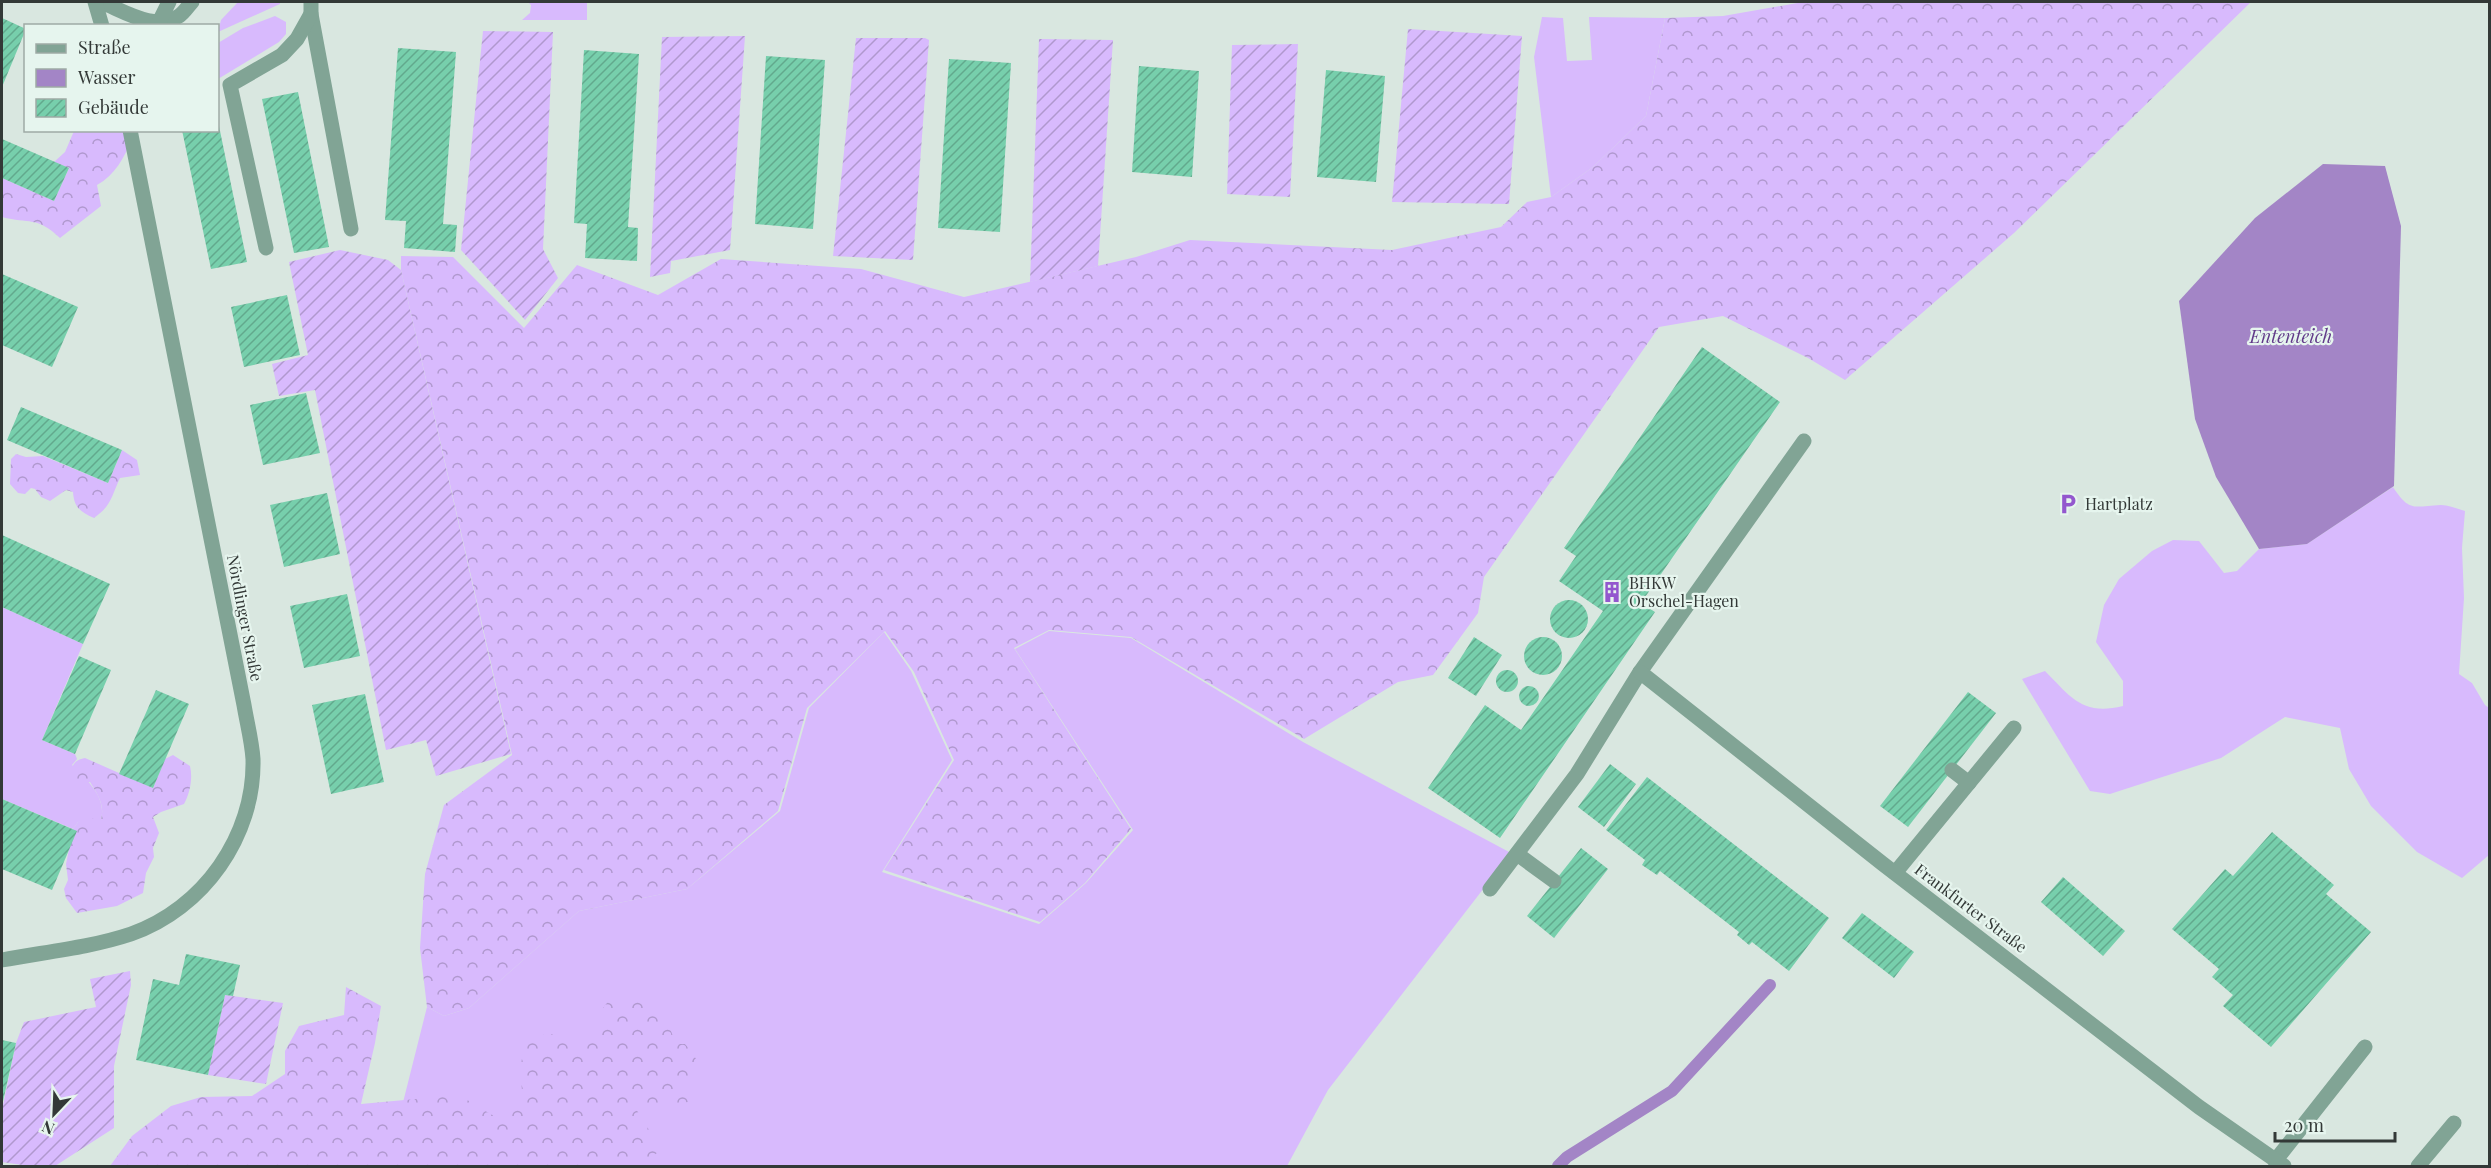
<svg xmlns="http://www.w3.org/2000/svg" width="2491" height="1168" font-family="'Playfair Display',serif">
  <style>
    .grass { fill: #d8bafd }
    .forest { fill: url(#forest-crowns) }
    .garden { fill: url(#garden-furrows) }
    .water { fill: #a385c6 }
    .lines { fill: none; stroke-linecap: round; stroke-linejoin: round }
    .stream { stroke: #a385c6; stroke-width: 12 }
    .building { fill: url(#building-hatch) }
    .lane { stroke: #81a495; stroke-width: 15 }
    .street { stroke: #81a495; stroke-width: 15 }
    .labels { text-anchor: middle; stroke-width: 4.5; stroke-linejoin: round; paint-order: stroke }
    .poi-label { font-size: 16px; fill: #333937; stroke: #e6f5ee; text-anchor: start }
    .street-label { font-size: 16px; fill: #333937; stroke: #e6f5ee }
    .water-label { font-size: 18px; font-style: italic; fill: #613a89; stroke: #e6f5ee }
  </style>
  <defs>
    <pattern id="forest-crowns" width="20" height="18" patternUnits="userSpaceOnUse" patternTransform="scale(1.5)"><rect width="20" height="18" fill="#d8bafd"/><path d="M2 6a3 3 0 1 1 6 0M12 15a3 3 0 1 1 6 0" fill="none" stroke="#b098ce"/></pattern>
    <pattern id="garden-furrows" width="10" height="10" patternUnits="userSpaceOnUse" patternTransform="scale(1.5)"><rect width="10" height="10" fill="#d8bafd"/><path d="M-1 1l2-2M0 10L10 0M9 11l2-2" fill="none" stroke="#b098ce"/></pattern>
    <pattern id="building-hatch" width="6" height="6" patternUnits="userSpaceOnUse" patternTransform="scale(1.5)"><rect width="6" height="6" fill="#77cfac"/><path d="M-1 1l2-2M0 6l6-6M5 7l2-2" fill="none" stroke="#62a98d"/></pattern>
  </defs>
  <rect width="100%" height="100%" fill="#d9e7e0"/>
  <g class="grass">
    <path d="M 238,2 L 280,2 L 280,4 L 218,32 L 221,20 Z"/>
    <path d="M 528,2 L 587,2 L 587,20 L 522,20 L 530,13 L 531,5 Z"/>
    <path d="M 275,16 L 286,22 L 286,34 L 279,42 L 218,79 L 218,43 L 243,28 Z"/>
    <path d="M 1542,17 L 1563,18 L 1567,61 L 1592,60 L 1589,17 L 1665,18 L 1646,116 L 1593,167 L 1551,197 L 1534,57 Z"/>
    <path d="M 2393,487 C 2410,513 2414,506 2441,505 C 2449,505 2457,509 2465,511 L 2462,548 L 2464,598 L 2459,674 L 2472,683 L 2485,705 L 2489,708 L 2489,855 L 2462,878 L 2417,852 L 2371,806 L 2349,769 L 2340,728 L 2285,717 L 2221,758 L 2110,794 L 2090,791 L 2022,679 L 2045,671 C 2071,697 2082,716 2123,706 L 2123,681 L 2096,642 L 2104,605 L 2119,579 L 2152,551 L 2173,540 L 2199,541 L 2224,573 L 2237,571 L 2259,549 L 2307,544 Z"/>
    <path d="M 2,607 L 83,644 L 42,740 L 75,754 L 77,759 L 72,765 C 87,780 107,797 101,820 L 78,822 L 73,829 L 2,799 Z"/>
    <path d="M 1049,631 L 1131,638 L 1303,742 L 1511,853 L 1328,1090 L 1287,1166 L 387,1166 L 427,1007 L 444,1016 L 469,1008 L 579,911 L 687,889 L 780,811 L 809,708 L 884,632 L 911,671 L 952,760 L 882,872 L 1039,924 L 1086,883 L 1133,830 L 1015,649 Z"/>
  </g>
  <g class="forest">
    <path d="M 1803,2 L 2251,2 L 2014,233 L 1845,380 L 1808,358 L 1723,316 L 1659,327 L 1484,577 L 1478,613 L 1433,675 L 1398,682 L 1304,739 L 1131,637 L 1049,630 L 1014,648 L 1131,829 L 1085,883 L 1040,922 L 884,870 L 954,760 L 914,672 L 885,631 L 807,708 L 778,811 L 687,889 L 579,911 L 469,1008 L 444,1016 L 427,1007 L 420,948 L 425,874 L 444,805 L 512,755 L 401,270 L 401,256 L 453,257 L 524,328 L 577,265 L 658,295 L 721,259 L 861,269 L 964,297 L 1136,257 L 1190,240 L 1392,250 L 1501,227 L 1527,202 L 1551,197 L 1593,167 L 1646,116 L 1665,18 L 1723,16 Z"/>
    <path d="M 74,131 L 124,131 L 132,139 C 124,158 115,175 97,185 L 101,206 L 60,238 C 37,216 29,224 2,217 L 2,178 L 54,201 L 69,168 L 54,162 L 65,152 Z"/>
    <path d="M 122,450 L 137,460 L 140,475 L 120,478 C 111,497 112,505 94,518 C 80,512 74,507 73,492 L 66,490 L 50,501 L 41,497 L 35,489 L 31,488 L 25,494 L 18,493 L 10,484 L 11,459 L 16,454 L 26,457 L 43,456 L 108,483 Z"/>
    <path d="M 173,755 L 190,766 C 193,778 190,793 184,804 L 161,812 L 153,817 L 159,833 L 153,848 L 154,857 L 146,873 L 143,893 L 117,906 L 77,913 L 66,898 L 64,889 L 68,880 L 66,864 L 73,829 L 78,822 L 87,818 L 101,820 C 105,805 98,795 90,782 L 78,784 L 70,776 C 72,765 74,760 85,758 L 153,788 L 165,759 Z"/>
    <path d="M 346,987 L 381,1006 L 375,1043 L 361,1104 L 459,1095 L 492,1115 C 504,1113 516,1106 521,1094 C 523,1090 521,1085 521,1080 C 520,1062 522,1039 543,1035 C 556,1032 563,1038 571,1046 L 596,1033 C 600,1023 599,1011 607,1003 C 627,983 658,1005 672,1021 L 671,1031 L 676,1044 L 685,1044 L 692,1052 L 703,1071 L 686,1086 L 688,1102 L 662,1107 L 644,1103 L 634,1106 C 642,1118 648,1131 658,1140 L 657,1153 C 641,1166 623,1168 605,1160 L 598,1166 L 110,1166 L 132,1136 L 171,1106 L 201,1097 L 252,1096 L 285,1074 L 285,1051 L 299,1026 L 344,1015 Z"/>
  </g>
  <g class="garden">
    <path d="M 1408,29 L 1522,36 L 1509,204 L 1392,202 Z"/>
    <path d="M 483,31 L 553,32 L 543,249 L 558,278 L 525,320 L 461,250 Z"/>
    <path d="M 745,36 L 730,250 L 671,261 L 670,273 L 650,277 L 662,37 Z"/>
    <path d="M 856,38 L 925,38 L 929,40 L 913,260 L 833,256 Z"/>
    <path d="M 1039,39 L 1113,40 L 1098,266 L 1030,282 Z"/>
    <path d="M 1298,44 L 1290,197 L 1227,194 L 1232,45 Z"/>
    <path d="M 340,250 L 388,260 L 401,270 L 511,754 L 436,776 L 426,740 L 386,750 L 315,390 L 279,396 L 272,364 L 308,355 L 289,262 Z"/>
    <path d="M 130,971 L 131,985 L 114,1066 L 114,1128 L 55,1166 L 29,1166 L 2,1162 L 2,1110 L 16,1043 L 24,1022 L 96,1007 L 90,979 Z"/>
    <path d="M 225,995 L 283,1003 L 266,1084 L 208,1075 Z"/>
  </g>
  <path class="water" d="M 2323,164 L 2385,166 L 2401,226 L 2394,486 L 2307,544 L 2259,549 L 2216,477 L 2195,419 L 2179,301 L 2255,218 Z"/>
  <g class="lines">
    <path class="stream" d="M 1558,1166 L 1567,1157 L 1672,1091 L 1770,985"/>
  </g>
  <g class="building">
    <path d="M 2,18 L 26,29 L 2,87 Z"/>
    <path d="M 398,48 L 456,52 L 443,224 L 457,225 L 455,252 L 404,248 L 406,221 L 385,220 Z"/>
    <path d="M 584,50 L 639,54 L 628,227 L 638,228 L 637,261 L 585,258 L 587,224 L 574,223 Z"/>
    <path d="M 766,56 L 825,60 L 813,229 L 755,224 Z"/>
    <path d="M 949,59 L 1011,63 L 1000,232 L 938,228 Z"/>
    <path d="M 1139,66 L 1199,71 L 1192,177 L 1132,172 Z"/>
    <path d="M 1326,70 L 1385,76 L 1376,182 L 1317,177 Z"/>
    <path d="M 298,92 L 329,247 L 294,253 L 262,99 Z"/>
    <path d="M 219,126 L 247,262 L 211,269 L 182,130 L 218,130 Z"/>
    <path d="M 2,139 L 69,168 L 54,201 L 2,178 Z"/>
    <path d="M 2,274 L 78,307 L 52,367 L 2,345 Z"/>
    <path d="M 287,295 L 300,355 L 244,367 L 231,307 Z"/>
    <path d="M 1702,347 L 1780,402 L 1641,603 L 1655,612 L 1500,838 L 1428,788 L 1485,705 L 1521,730 L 1603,611 L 1559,581 L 1576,556 L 1564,548 Z"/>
    <path d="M 306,393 L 320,453 L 263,465 L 250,405 Z"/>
    <path d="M 21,407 L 122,450 L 108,483 L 7,440 Z"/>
    <path d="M 327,493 L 340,554 L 284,567 L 270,505 Z"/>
    <path d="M 2,535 L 110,584 L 83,644 L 2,607 Z"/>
    <path d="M 347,594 L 360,656 L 304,668 L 290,606 Z"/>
    <circle cx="1569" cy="619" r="19"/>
    <path d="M 1474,637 L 1502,655 L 1476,696 L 1448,678 Z"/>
    <circle cx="1543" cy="656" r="19"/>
    <path d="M 79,656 L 111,670 L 75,754 L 42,740 Z"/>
    <circle cx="1507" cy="681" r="11"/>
    <circle cx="1529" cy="696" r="10"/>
    <path d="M 156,690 L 189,704 L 153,788 L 119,774 Z"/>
    <path d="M 1968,692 L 1996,713 L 1908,827 L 1880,806 Z"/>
    <path d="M 365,694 L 384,782 L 331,794 L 312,705 Z"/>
    <path d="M 1610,764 L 1636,784 L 1604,827 L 1578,807 Z"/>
    <path d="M 1647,777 L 1829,918 L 1789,971 L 1752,942 L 1749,945 L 1737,935 L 1739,932 L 1660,871 L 1657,875 L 1642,865 L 1645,860 L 1606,830 Z"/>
    <path d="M 2,799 L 77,831 L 52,890 L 2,869 Z"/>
    <path d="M 2272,832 L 2334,885 L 2326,894 L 2371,932 L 2271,1047 L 2223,1006 L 2233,995 L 2212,977 L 2219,969 L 2172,929 L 2225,869 L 2233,876 Z"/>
    <path d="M 1581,848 L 1608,869 L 1554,938 L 1527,916 Z"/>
    <path d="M 2063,877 L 2125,931 L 2103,956 L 2041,902 Z"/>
    <path d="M 1862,913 L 1914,952 L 1894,978 L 1842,938 Z"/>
    <path d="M 186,954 L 240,965 L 233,996 L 225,995 L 208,1075 L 136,1060 L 153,979 L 179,985 Z"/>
    <path d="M 2,1040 L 16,1043 L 2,1106 Z"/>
  </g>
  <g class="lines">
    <g class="lane">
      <path d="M 101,2 C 124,11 155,32 179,16 C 184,13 188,6 192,2"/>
      <path d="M 311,2 L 311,14 L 351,229"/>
      <path d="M 266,248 L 230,85 L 282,55 L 297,39 L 311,14"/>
      <path d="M 1952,770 L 1969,783"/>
      <path d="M 1517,854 L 1554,881"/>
      <path d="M 1895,873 L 2014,728"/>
      <path d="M 1490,889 L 1577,774 L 1640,672 L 1804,441"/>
      <path d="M 2275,1161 L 2365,1047"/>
      <path d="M 2418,1166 L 2454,1123"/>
    </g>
    <g class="street">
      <path d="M 95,2 L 102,26"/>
      <path d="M 157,26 L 169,2"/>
      <path d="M 1640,672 L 1883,864 L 2199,1107 L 2284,1166"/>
      <path d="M 2,960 C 44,952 89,948 131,934 C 203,909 255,836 253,759 C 252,742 247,723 244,705 L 130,130"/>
    </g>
  </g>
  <defs>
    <symbol id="parking-bare" viewBox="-9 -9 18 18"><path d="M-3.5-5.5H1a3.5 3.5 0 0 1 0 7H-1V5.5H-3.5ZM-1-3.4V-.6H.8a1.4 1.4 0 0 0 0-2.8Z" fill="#9357ce" stroke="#e6f5ee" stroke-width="2.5" paint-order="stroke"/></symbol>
    <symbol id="building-bare" viewBox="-9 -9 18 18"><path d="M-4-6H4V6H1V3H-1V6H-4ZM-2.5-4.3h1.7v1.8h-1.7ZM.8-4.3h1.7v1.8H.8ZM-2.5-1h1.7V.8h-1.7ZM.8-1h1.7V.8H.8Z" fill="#9357ce" stroke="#e6f5ee" stroke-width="2.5" paint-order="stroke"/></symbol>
  </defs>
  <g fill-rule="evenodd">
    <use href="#parking-bare" x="2053" y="489" width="30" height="30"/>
    <use href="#building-bare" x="1597" y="577" width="30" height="30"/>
  </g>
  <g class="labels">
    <g class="poi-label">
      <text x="2085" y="510">Hartplatz</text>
      <text x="1629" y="589">BHKW<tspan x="1629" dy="18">Orschel-Hagen</tspan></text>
    </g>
    <g class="street-label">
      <text transform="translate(245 618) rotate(79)" y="6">Nördlinger Straße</text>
      <text transform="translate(1971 908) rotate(37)" y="6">Frankfurter Straße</text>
    </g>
    <g class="water-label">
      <text x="2291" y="343">Ententeich</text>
    </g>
  </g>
  <rect width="2491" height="1168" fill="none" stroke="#333937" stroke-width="6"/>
  <rect x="24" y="24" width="195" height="108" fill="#e6f5ee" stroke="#9eaaa5" stroke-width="1.5"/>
  <rect x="36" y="44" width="30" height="9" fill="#81a495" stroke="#9eaaa5" stroke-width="1.5"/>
  <text x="78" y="54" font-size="18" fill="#333937">Straße</text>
  <rect x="36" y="69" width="30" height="18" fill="#a385c6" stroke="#9eaaa5" stroke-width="1.5"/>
  <text x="78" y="84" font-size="18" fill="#333937">Wasser</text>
  <rect x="36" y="99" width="30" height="18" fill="url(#building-hatch)" stroke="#9eaaa5" stroke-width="1.5"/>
  <text x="78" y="114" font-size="18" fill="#333937">Gebäude</text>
  <g transform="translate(54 1114) rotate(203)" stroke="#e6f5ee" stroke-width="4.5" paint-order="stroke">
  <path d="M0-4.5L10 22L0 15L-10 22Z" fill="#333937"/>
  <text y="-9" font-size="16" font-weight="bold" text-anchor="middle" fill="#333937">N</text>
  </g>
  <path d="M2275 1132v9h120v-9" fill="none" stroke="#333937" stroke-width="3"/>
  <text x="2284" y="1132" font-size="18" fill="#333937" stroke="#e6f5ee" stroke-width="4.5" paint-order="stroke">20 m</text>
</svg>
